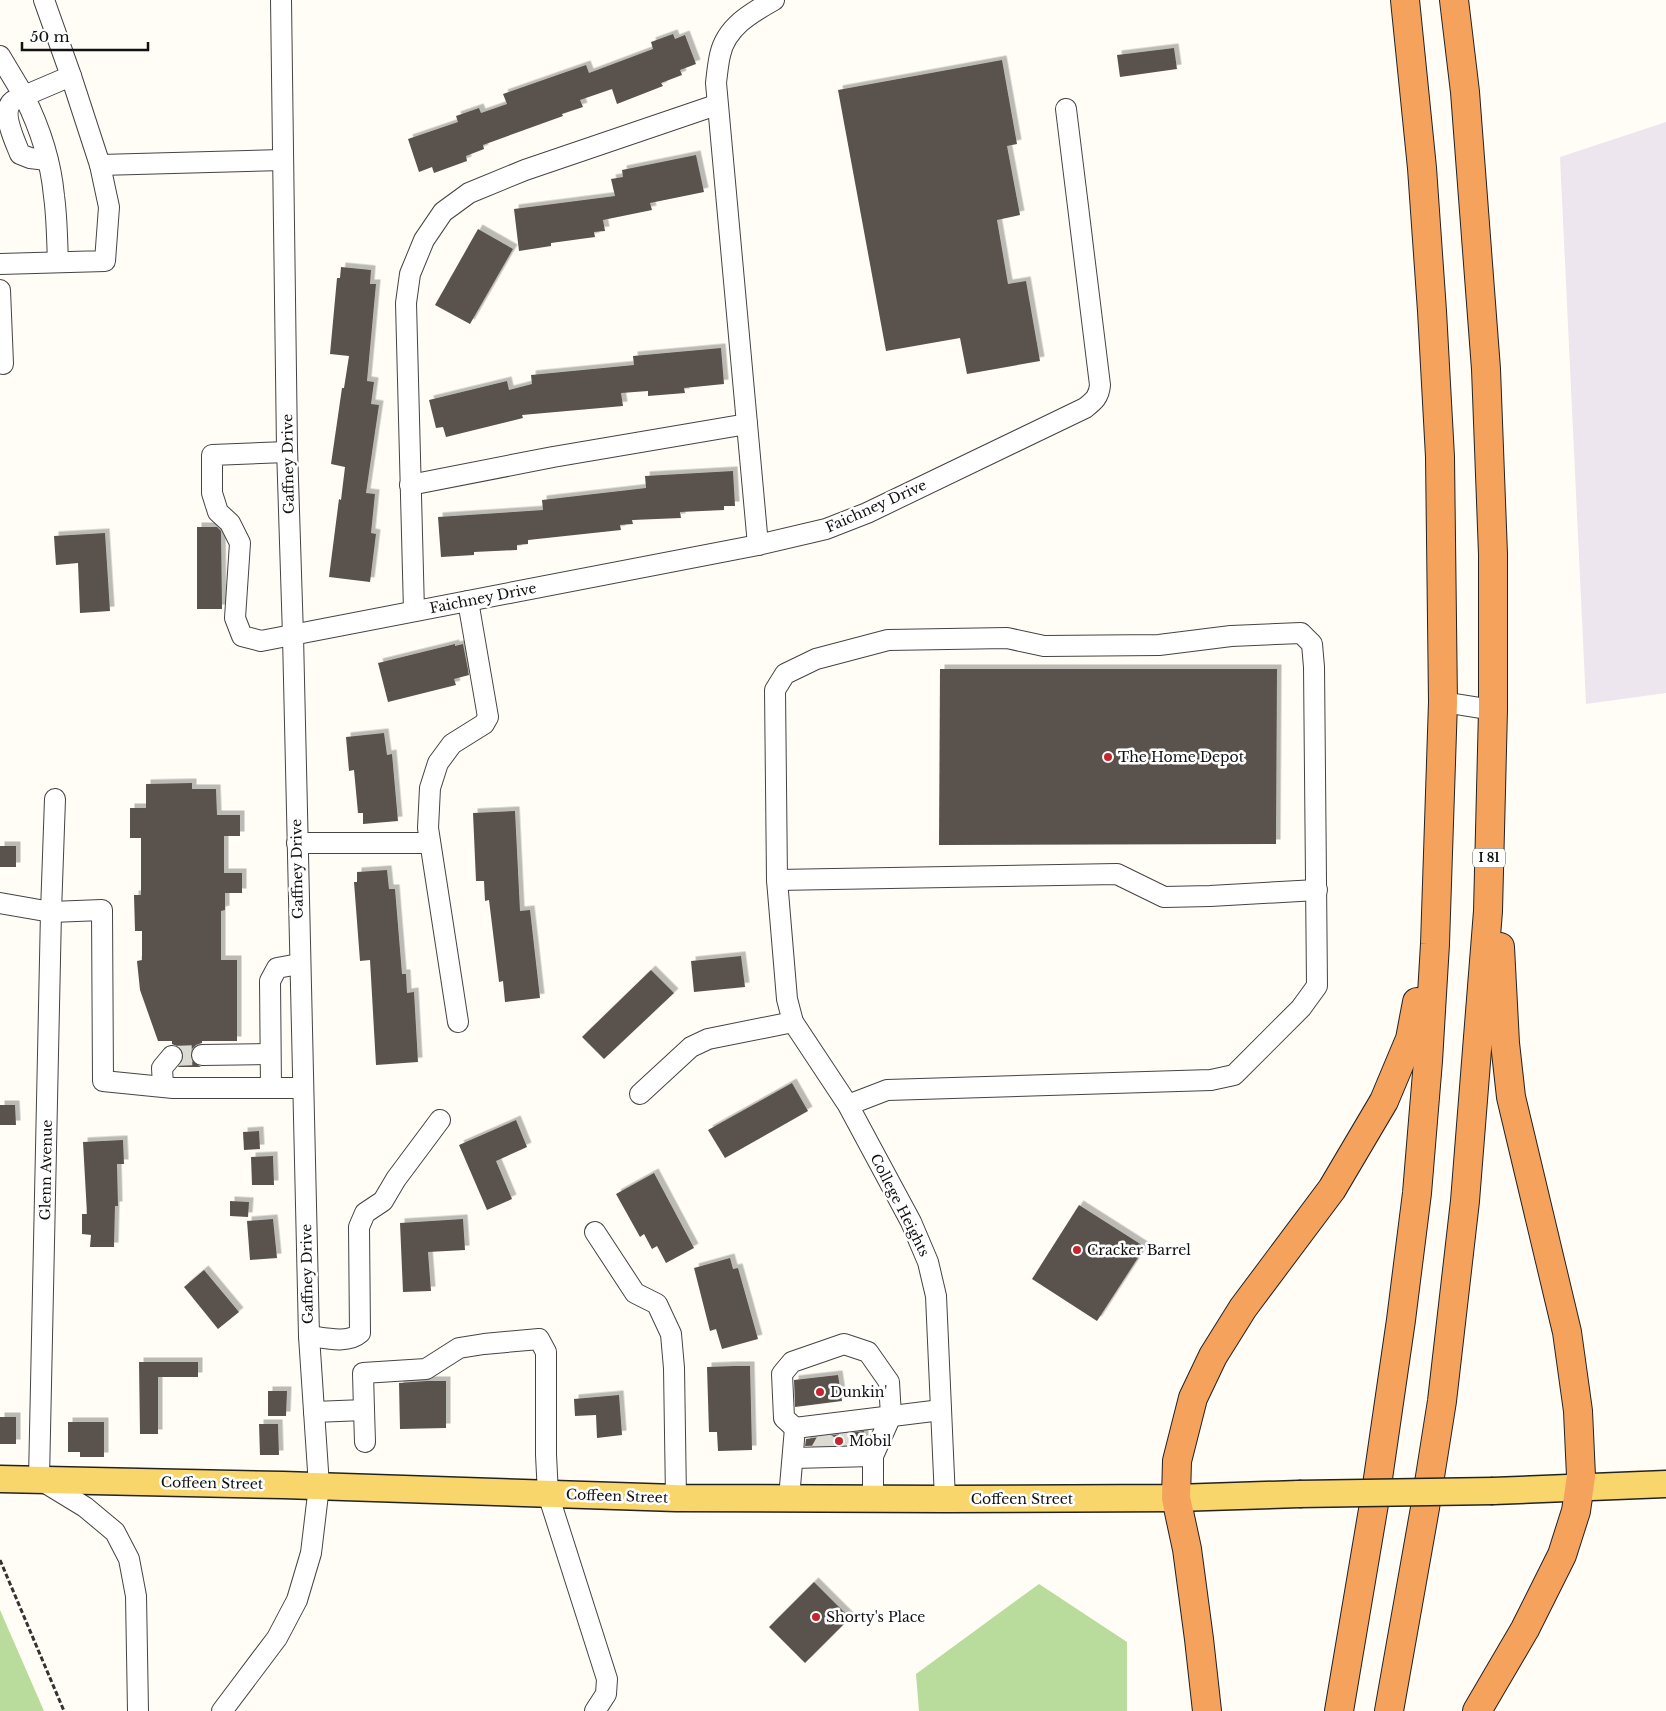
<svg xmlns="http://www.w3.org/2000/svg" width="1666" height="1711" font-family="'Libre Baskerville',serif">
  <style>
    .industrial { fill: #eee6ef }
    .forest { fill: #b9dc9c }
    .building { fill: #5a524d; filter: url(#shadow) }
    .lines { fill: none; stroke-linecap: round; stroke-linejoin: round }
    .minor-tunnel { stroke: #dbdad3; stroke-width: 20; stroke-dasharray: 20 10; stroke-linecap: butt }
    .minor-casing { stroke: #444; stroke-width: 22 }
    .major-casing { stroke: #222; stroke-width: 29 }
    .highway-casing { stroke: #222; stroke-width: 30 }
    .path { stroke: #333; stroke-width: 3; stroke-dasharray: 5 2.5; stroke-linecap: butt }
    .minor { stroke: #fff; stroke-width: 20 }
    .major { stroke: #f9d66b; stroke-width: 26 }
    .highway { stroke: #f5a25d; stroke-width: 28 }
    .major-bridge-casing { stroke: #222; stroke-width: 29; stroke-linecap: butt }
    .major-bridge { stroke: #f9d66b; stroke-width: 26 }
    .poi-dot { fill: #c4262e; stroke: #fff; stroke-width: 2 }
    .labels { text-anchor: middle; stroke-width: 5; stroke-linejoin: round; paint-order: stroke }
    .shield { fill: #fff; stroke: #585858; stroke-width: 1 }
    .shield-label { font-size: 12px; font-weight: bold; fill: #111 }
    .street-label { font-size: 14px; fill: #111; stroke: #fff }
    .poi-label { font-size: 14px; fill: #111; stroke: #fff; text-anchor: start }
  </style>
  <defs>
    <filter id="shadow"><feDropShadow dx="4.5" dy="-4.5" stdDeviation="0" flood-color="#0004"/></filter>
  </defs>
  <rect width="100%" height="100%" fill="#fffdf5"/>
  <path class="industrial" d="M 1666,122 L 1666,693 L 1586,704 L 1560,157 Z"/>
  <g class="forest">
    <path d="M 1039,1584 L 1127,1642 L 1127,1711 L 919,1711 L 916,1674 Z"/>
    <path d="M 0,1610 L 44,1711 L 0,1711 Z"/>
  </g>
  <g class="building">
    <path d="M 673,34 L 675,39 L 685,35 L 696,64 L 680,70 L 682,75 L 661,83 L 663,86 L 617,104 L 612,89 L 580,100 L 583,107 L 562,114 L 563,116 L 483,145 L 484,149 L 466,156 L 467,161 L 434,173 L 432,167 L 419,172 L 408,139 L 458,122 L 456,116 L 479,108 L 481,113 L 507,104 L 503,94 L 586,65 L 589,73 L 653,49 L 651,42 Z"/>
    <path d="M 1174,48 L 1177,69 L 1120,77 L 1117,55 Z"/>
    <path d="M 1002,60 L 1017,144 L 1007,146 L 1020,215 L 997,220 L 1008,284 L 1026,281 L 1040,361 L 967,374 L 960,338 L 886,351 L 838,90 Z"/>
    <path d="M 696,155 L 704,192 L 650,203 L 652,210 L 603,220 L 605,231 L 594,232 L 595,237 L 551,243 L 551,246 L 519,251 L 514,209 L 615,196 L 611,179 L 623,177 L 622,170 Z"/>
    <path d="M 478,229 L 513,249 L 470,324 L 435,305 Z"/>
    <path d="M 341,267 L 371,270 L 370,284 L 376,284 L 367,381 L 374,382 L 371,404 L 379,405 L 366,493 L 375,494 L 371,533 L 376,534 L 370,582 L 329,577 L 339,499 L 341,500 L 345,467 L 331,464 L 342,388 L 344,388 L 349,356 L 330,354 L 337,278 L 340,278 Z"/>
    <path d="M 721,348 L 724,384 L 684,388 L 685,393 L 648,396 L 648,391 L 621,393 L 623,406 L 522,415 L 523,418 L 446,437 L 443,427 L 436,428 L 429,400 L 507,381 L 509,390 L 532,384 L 531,375 L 634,365 L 633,356 Z"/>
    <path d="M 733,471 L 735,506 L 724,506 L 724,510 L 680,512 L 681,518 L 632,520 L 633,524 L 620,525 L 621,530 L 528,540 L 528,544 L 517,545 L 517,550 L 474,552 L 474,555 L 441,557 L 438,517 L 543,510 L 542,500 L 646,488 L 645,476 Z"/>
    <path d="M 197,527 L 217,527 L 221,531 L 222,609 L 197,609 Z"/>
    <path d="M 105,533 L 110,611 L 80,613 L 78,563 L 56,565 L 54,536 Z"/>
    <path d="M 455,644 L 455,646 L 463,644 L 469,675 L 454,679 L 456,685 L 388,702 L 378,663 Z"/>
    <path d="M 940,669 L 1277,669 L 1276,844 L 939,845 Z"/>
    <path d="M 384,733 L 387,755 L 392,754 L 398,821 L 363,824 L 363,813 L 358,813 L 354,770 L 349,771 L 346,737 Z"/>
    <path d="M 192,783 L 192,789 L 216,789 L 217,815 L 240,815 L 240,836 L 224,836 L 224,873 L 242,873 L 242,893 L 225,893 L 225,910 L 221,911 L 221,960 L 237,960 L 237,1041 L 202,1041 L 202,1043 L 196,1045 L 192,1049 L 190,1055 L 192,1061 L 201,1067 L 178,1067 L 184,1058 L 183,1051 L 179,1047 L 172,1044 L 172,1041 L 158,1041 L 140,990 L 137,961 L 142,960 L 142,931 L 135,931 L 134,895 L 141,895 L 141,838 L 130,838 L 130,808 L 146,808 L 146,784 Z"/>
    <path d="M 515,811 L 520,911 L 530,910 L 540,998 L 505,1002 L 503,981 L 499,982 L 489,900 L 485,901 L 484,881 L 476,881 L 473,813 Z"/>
    <rect x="0" y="846" width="16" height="21"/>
    <path d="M 387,870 L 389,889 L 395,889 L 402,974 L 406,974 L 407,993 L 414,992 L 418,1062 L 376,1065 L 370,960 L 360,961 L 354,882 L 357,882 L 357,872 Z"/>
    <path d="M 741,956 L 745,987 L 694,992 L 691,961 Z"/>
    <path d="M 651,970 L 674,993 L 604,1059 L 582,1037 Z"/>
    <path d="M 792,1083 L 808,1111 L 725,1158 L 708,1130 Z"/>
    <path d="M 0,1105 L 15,1105 L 16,1125 L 0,1125 Z"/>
    <path d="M 516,1120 L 527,1147 L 496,1161 L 512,1199 L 487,1210 L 459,1145 Z"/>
    <path d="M 259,1131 L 260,1149 L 244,1150 L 243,1132 Z"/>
    <path d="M 123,1140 L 124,1164 L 117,1164 L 118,1206 L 115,1206 L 114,1247 L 90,1247 L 91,1235 L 82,1234 L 82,1214 L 87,1214 L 83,1142 Z"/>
    <path d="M 273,1156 L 274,1185 L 252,1185 L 251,1157 Z"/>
    <path d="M 654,1173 L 694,1248 L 666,1263 L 657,1246 L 652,1249 L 644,1234 L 640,1237 L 616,1194 Z"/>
    <path d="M 230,1201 L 249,1202 L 248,1217 L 230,1216 Z"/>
    <path d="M 1079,1205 L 1145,1247 L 1097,1321 L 1032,1279 Z"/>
    <path d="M 273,1219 L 277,1258 L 250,1260 L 247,1221 Z"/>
    <path d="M 463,1219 L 465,1250 L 428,1252 L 431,1291 L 403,1292 L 400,1223 Z"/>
    <path d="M 730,1258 L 733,1269 L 738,1268 L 758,1339 L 722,1349 L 716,1329 L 710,1331 L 694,1268 Z"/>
    <path d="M 204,1270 L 239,1312 L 218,1329 L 184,1287 Z"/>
    <path d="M 139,1362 L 198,1362 L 198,1377 L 158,1377 L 158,1434 L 140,1434 Z"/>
    <path d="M 734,1366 L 750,1366 L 752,1450 L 718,1451 L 717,1432 L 709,1432 L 707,1367 Z"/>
    <path d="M 838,1375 L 842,1401 L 795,1407 L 794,1380 Z"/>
    <path d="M 427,1381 L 446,1381 L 446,1428 L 400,1429 L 399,1383 Z"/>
    <path d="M 268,1391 L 287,1391 L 286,1416 L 268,1416 Z"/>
    <path d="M 619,1395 L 622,1435 L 597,1438 L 596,1415 L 575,1416 L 574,1399 Z"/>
    <rect x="0" y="1417" width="16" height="27"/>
    <path d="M 68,1422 L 104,1422 L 104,1457 L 80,1457 L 80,1452 L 68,1452 Z"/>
    <path d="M 259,1424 L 278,1424 L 279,1455 L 260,1455 Z"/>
    <path d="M 864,1431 L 864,1444 L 805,1446 L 806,1439 Z"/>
    <path d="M 814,1582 L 850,1618 L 805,1663 L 769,1627 Z"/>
  </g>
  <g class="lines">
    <g class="minor-tunnel">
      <path d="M 172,1056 L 202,1055"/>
      <path d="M 841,1451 L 852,1431"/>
      <path d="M 820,1452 L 831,1432"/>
    </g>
    <defs>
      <g id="minor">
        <path d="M 44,0 L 71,76 L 100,165"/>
        <path d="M 0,56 L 24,96 C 21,97 16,99 13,101 C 0,111 15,141 20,154 L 30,158 L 47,160"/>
        <path d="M 58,262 C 57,240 57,217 54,196 C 51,162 39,126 24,96 L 71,76"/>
        <path d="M 0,264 L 105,261 L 109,207 L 100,165 L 283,160"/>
        <path d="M 0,290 L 3,364"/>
        <path d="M 287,452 L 212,455 L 212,493 L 218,512 L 230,523 L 240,543 L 235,618 L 242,636 L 261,641 L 758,545 L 826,529 L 867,513 L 1085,408 C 1094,401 1099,397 1100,385 L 1066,109"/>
        <path d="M 410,485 L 553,457 L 747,424"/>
        <path d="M 758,545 L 716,83 C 717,74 718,64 720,55 C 726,27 751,13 774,0"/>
        <path d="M 414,611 L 406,303 L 410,274 L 424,240 L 443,212 L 469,193 L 525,170 L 716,105"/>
        <path d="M 1443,702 L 1493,710"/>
        <path d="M 55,799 L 51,912 L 39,1479 L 85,1507 L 115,1532 L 129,1559 L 136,1596 L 138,1711"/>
        <path d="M 297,843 L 430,843"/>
        <path d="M 777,880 L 1117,874 L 1164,897 L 1210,896 L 1317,890"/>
        <path d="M 0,903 L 51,912 L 102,910 L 103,1081 L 173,1088 L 303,1088"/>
        <path d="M 458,1022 L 428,828 L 430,788 L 438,763 L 452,744 L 484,724 L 488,717 L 468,601"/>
        <path d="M 202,1055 L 270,1054"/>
        <path d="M 163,1086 L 162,1068 L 172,1056"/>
        <path d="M 271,1088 L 270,981 L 277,968 L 299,964"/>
        <path d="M 640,1094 L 691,1047 L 708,1039 L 793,1022"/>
        <path d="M 848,1105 L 887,1090 L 1211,1080 L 1234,1075 L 1301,1008 L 1317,986 L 1314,667 L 1312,644 L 1301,633 L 1231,636 L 1159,645 L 1044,646 L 1007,638 L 888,640 L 816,659 L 785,674 L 775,690 L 777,880 L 787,999 L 793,1022 L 848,1105 L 911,1222 L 928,1262 L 936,1296 L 945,1499"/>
        <path d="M 595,1232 L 635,1293 L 657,1304 L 671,1334 L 674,1368 L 676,1498"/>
        <path d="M 309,1336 C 325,1338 348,1344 360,1333 L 359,1227 L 365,1213 L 383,1201 L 396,1179 L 440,1120"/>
        <path d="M 364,1410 L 365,1442"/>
        <path d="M 314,1412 L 364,1410 L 363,1373 L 426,1369 L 459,1348 L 484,1344 L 539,1339 L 546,1352 L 546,1455 L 548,1494 L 607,1679 L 606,1694 L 595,1711"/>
        <path d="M 873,1456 L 873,1499"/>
        <path d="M 793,1458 L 873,1456 L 891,1416 L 889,1382 L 868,1352 L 844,1344 L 792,1362 L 782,1374 L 784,1418 L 795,1428"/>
        <path d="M 789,1498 L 795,1428 L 941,1410"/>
        <path d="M 222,1711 L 277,1638 L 297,1600 L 311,1553 L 319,1486 L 309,1336 L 293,636 L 287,448 L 281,0"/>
      </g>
      <g id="major">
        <path d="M 0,1479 L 283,1485 L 676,1498 L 945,1499 L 1176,1498 L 1299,1494"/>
        <path d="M 1493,1491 L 1666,1484"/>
      </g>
      <g id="highway">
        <path d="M 1207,1711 L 1199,1639 L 1187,1549 L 1176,1498 L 1177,1461 L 1193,1398 L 1213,1356 L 1243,1308 L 1332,1189 L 1384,1101 L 1410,1039 L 1417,1002"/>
        <path d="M 1339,1711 L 1376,1492 L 1401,1320 L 1417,1193 L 1428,1061 L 1435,944 L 1443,702 L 1440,457 L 1432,311 L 1422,168 L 1405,0"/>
        <path d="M 1389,1711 L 1425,1508 L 1442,1401 L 1465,1201 L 1488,911 L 1493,710 L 1493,554 L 1486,369 L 1465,92 L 1454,0"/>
        <path d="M 1477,1711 L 1525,1629 L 1562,1555 L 1576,1511 L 1581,1476 L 1578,1411 L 1567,1332 L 1511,1097 L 1505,1043 L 1500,947"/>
      </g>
    </defs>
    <use href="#minor" class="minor-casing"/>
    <use href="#major" class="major-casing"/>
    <use href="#highway" class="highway-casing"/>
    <path class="path" d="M 0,1560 L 64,1711"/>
    <use href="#minor" class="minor"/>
    <use href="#major" class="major"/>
    <use href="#highway" class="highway"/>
    <defs>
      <path id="major-bridge" d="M 1299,1494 L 1493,1491"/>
    </defs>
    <use href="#major-bridge" class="major-bridge-casing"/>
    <use href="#major-bridge" class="major-bridge"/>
  </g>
  <g class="poi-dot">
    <circle cx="1108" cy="757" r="5"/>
    <circle cx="1077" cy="1250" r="5"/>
    <circle cx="820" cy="1392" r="5"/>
    <circle cx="839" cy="1441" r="5"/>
    <circle cx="816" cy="1617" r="5"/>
  </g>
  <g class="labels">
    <rect class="shield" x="1473" y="848.5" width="32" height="19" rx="4"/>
    <g class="shield-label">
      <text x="1489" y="862">I 81</text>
    </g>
    <g class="street-label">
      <text transform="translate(288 464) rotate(-91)" y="5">Gaffney Drive</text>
      <text transform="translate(876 506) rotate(-24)" y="5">Faichney Drive</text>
      <text transform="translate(483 598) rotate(-11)" y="5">Faichney Drive</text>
      <text transform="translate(297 869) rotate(-91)" y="5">Gaffney Drive</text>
      <text transform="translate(46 1170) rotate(-89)" y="5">Glenn Avenue</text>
      <text transform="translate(900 1205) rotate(63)" y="5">College Heights</text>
      <text transform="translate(307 1274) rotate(-91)" y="5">Gaffney Drive</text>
      <text transform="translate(212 1483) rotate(1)" y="5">Coffeen Street</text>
      <text transform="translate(617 1496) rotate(2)" y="5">Coffeen Street</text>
      <text x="1022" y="1504">Coffeen Street</text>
    </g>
    <g class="poi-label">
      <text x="1118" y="762">The Home Depot</text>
      <text x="1087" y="1255">Cracker Barrel</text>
      <text x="830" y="1397">Dunkin'</text>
      <text x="849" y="1446">Mobil</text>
      <text x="826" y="1622">Shorty's Place</text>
    </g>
  </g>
  <path d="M22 42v8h126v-8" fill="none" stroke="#111111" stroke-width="2.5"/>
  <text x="30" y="42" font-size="15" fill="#111111" stroke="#ffffff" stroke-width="4" paint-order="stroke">50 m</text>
</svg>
